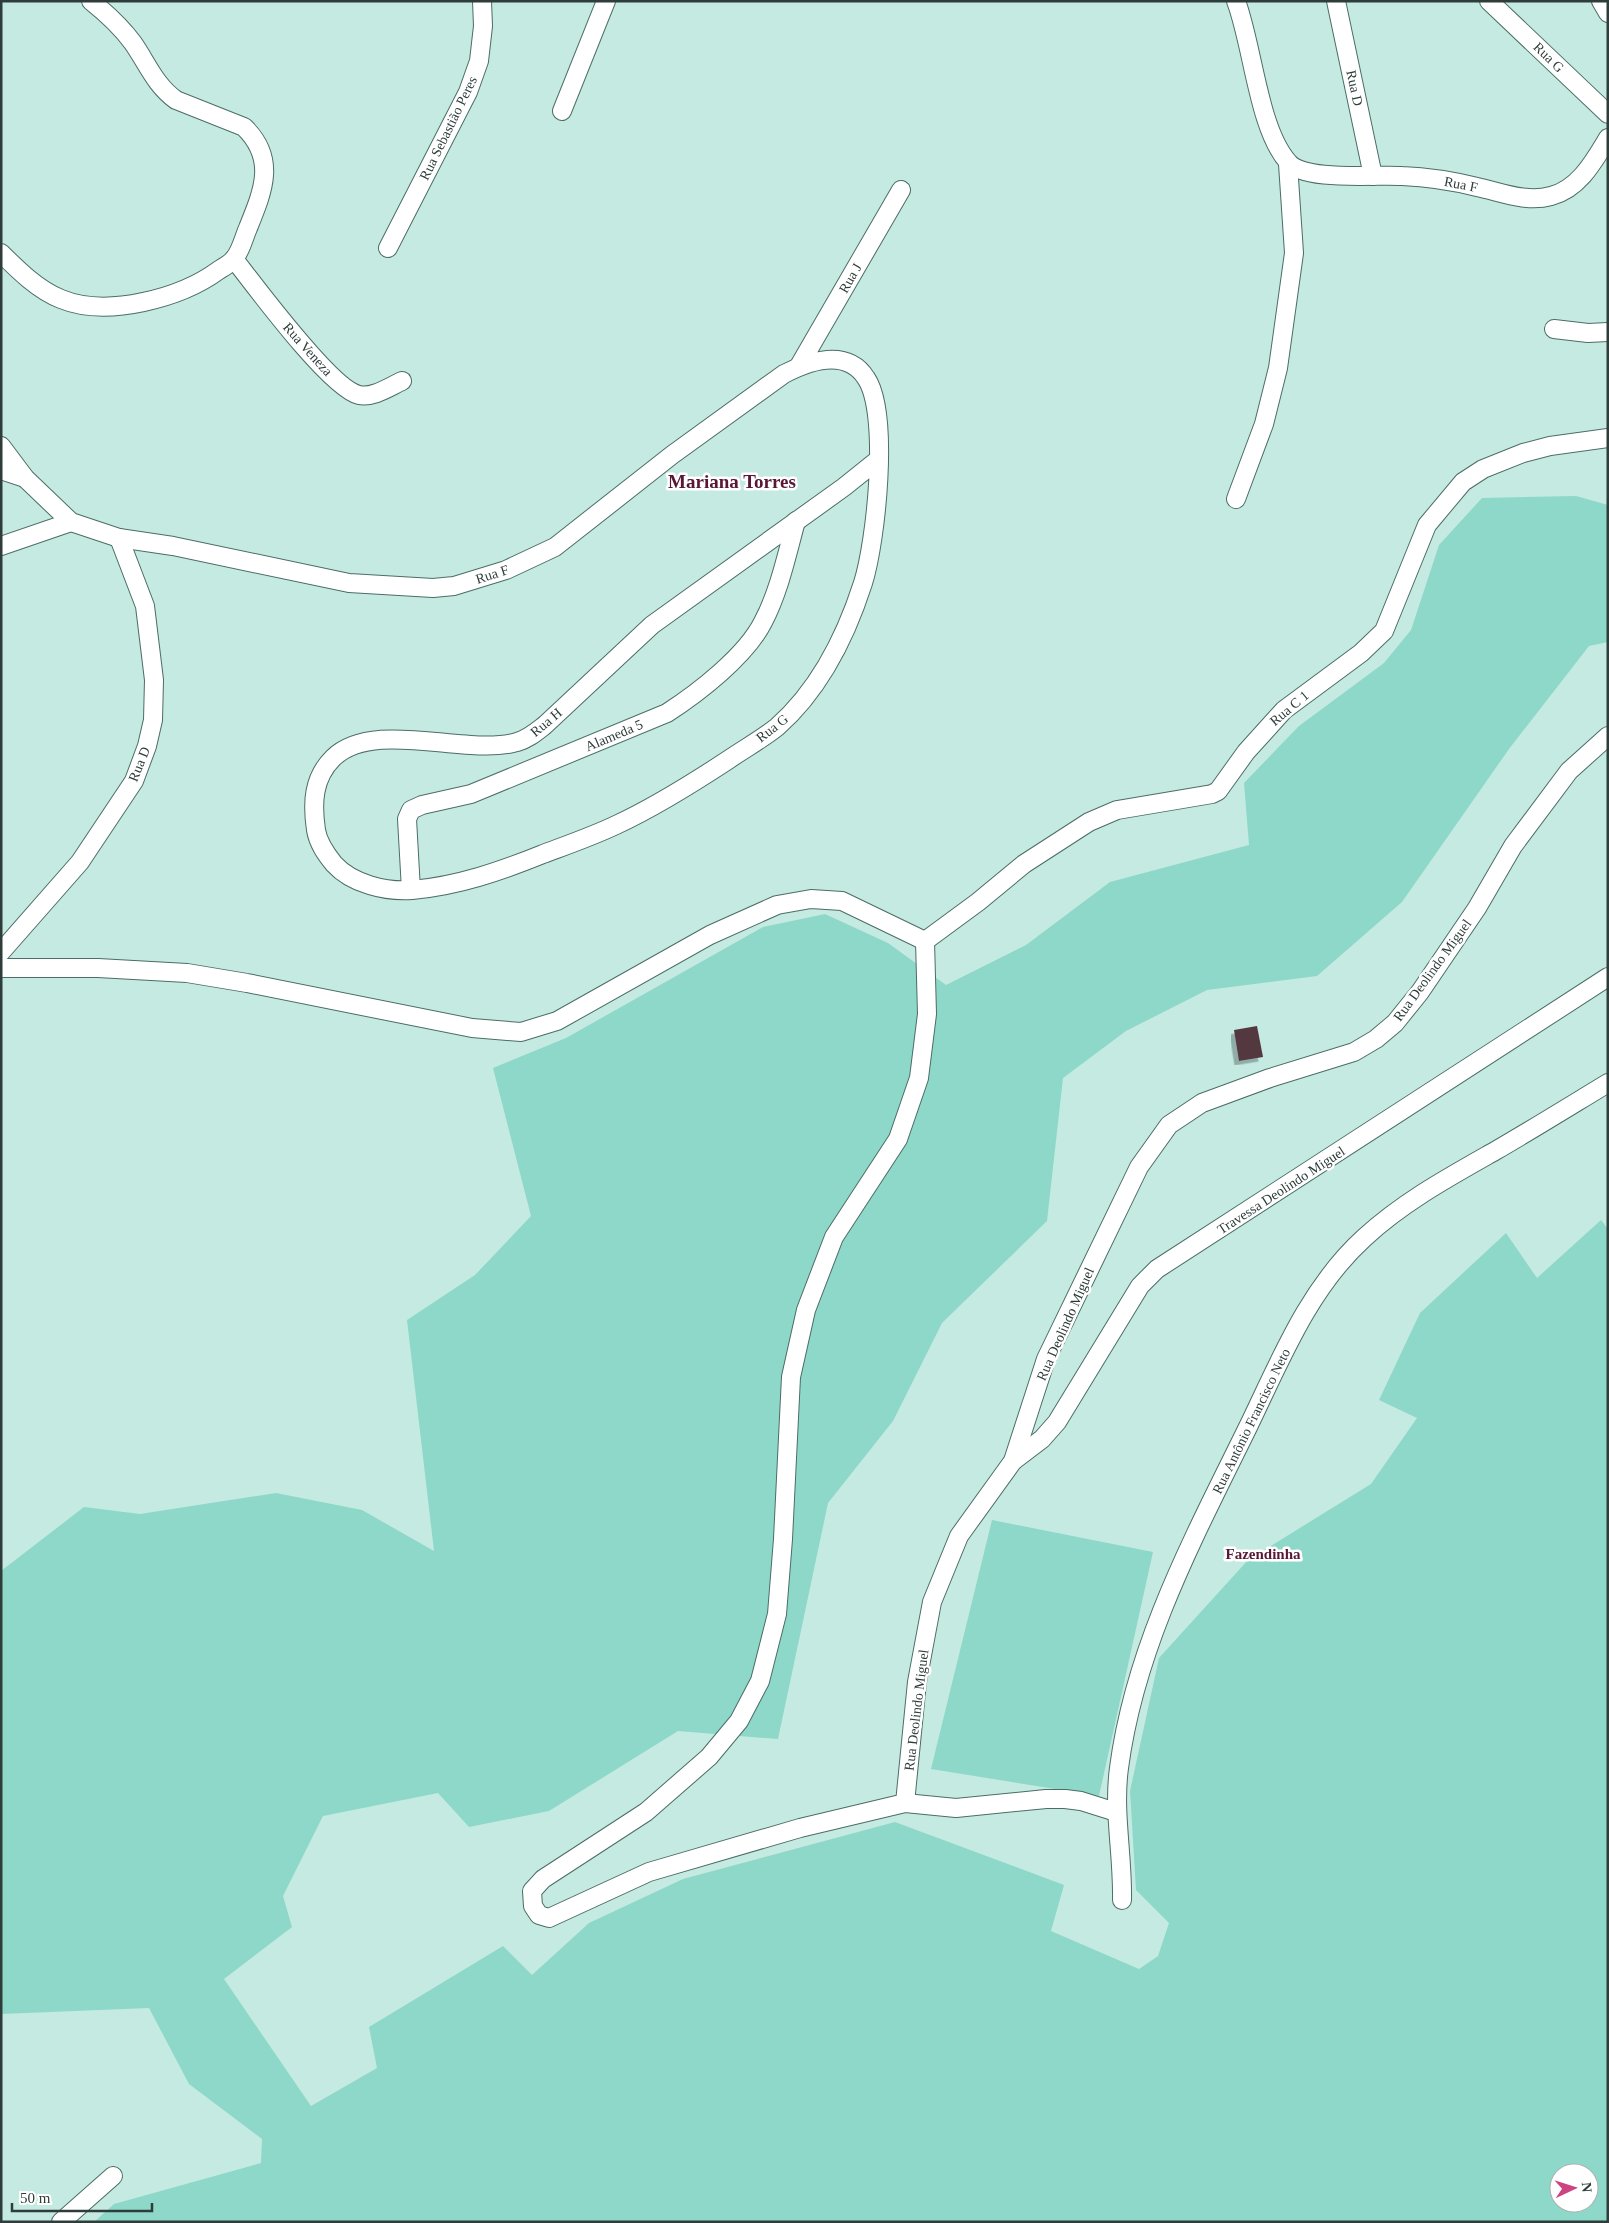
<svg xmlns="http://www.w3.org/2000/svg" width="1609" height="2223" font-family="Georgia,serif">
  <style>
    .green { fill: #8ed8ca; fill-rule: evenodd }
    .building { fill: #523841; filter: url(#shadow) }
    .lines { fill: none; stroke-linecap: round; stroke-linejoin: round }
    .street-casing { stroke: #4b6d66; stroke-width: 20 }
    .street { stroke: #fff; stroke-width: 18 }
    .labels { text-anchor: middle; stroke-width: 5; stroke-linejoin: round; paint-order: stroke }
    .street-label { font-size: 14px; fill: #2e3d3a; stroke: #fff }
    .neighbourhood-label { font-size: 15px; font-weight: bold; fill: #581735; stroke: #fff }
    .district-label { font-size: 19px; font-weight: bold; fill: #581735; stroke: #fff }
  </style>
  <defs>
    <filter id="shadow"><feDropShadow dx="-4.5" dy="4.5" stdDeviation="0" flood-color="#0004"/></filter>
  </defs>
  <rect width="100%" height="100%" fill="#c5eae2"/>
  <g class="green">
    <path d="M 1576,496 L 1608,505 L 1608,642 L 1589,646 L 1509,749 L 1402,902 L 1317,976 L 1207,990 L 1126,1031 L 1063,1078 L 1047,1221 L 942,1323 L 893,1421 L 828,1503 L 778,1739 L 678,1731 L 549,1811 L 469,1827 L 438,1793 L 323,1816 L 283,1896 L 292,1927 L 224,1979 L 311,2106 L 377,2068 L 369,2027 L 503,1946 L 532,1975 L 589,1923 L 683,1879 L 895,1822 L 1064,1885 L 1051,1931 L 1139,1969 L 1158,1956 L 1169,1923 L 1136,1890 L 1130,1791 L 1159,1658 L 1248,1560 L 1371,1484 L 1417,1418 L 1379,1400 L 1420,1313 L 1506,1233 L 1537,1278 L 1601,1220 L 1608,1229 L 1608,2222 L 94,2222 L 114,2204 L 261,2163 L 262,2139 L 189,2084 L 149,2008 L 1,2014 L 1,1571 L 84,1507 L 140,1514 L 276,1493 L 362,1510 L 434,1551 L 407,1320 L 475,1275 L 531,1216 L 493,1068 L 566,1038 L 763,927 L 825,914 L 888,943 L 946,985 L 1026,945 L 1110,882 L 1249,845 L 1244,783 L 1299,726 L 1384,663 L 1411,630 L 1439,545 L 1482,498 ZM 1559,2173 L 1589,2173 L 1589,2203 L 1559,2203 Z"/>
    <path d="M 992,1520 L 1153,1552 L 1099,1796 L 931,1769 Z"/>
  </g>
  <path class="building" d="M 1257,1026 L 1263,1057 L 1239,1061 L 1234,1030 Z"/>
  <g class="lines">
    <defs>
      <g id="street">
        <path d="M 1236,1 C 1253,46 1258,128 1288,162 C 1304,182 1377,174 1402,176 C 1427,177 1453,181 1477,187 C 1501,192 1526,203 1551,196 C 1579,189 1594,161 1608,138"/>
        <path d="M 1336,1 L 1373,176"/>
        <path d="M 1489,1 L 1608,114"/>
        <path d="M 1601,1 L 1608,13"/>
        <path d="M 562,111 L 606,1"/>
        <path d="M 388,248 L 468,92 L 479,61 L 483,26 L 482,1"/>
        <path d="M 1,253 C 18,270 38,290 61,299 C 107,318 181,298 219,270 C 224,267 231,263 234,259 C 241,251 244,237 248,228 C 263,191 277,159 244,127 L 176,100 C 155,85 147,63 133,43 C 122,28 106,13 91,1"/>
        <path d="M 234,259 C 255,286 331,389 359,395 C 373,398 389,387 402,381"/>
        <path d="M 1554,329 L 1588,333 L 1608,332"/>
        <path d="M 799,366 L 901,190"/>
        <path d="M 1,446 L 25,478 L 71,522 L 119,538 L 173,546 L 349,583 L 433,588 L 454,586 L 506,570 L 555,547 L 672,455 L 784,374 C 809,361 847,348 866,378 C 890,413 876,542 863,583 C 846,636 819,690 777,727 C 762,739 744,749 728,760 C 693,783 655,807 616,825 C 593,836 567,845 543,854 C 501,871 458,886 412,890 C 386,892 352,884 334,864 C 326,854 318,843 316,830 C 312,803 313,778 333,758 C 374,718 467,757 517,742 C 528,739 536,732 545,725 L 652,625 L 844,487 L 879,459"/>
        <path d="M 1,470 L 25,478"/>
        <path d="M 1236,499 L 1264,424 L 1278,368 L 1294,253 L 1288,164"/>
        <path d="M 1,546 L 71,522"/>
        <path d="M 411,890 L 407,819 L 411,810 L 422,805 L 471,794 L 667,713 C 698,693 746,656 763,622 C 779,592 787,554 796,521"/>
        <path d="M 925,941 L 927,1014 L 919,1078 L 898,1139 L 834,1237 L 806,1310 L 791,1377 L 783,1539 L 777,1614 L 760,1681 L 739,1721 L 709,1757 L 646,1812 L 543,1879 L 532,1891 L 533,1906 L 539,1915 L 549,1918 L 649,1872 L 800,1828 L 905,1803 L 917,1682 L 932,1602 L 959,1536 L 1013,1461 L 1046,1359 L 1139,1167 L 1169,1125 L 1202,1103 L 1270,1078 L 1354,1052 L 1376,1039 L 1395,1023 L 1420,992 L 1477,908 L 1513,846 L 1569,771 L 1608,736"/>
        <path d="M 925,941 L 978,902 L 1024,864 L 1089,822 L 1117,810 L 1212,794 L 1218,791 L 1246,752 L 1284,710 L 1361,653 L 1384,631 L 1427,525 L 1463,482 L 1483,469 L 1523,453 L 1550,446 L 1608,438"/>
        <path d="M 1,952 L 80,862 L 134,781 L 147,746 L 153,720 L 154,680 L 145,606 L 119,538"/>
        <path d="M 1,968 L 98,968 L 187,973 L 247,983 L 472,1028 L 521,1032 L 557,1021 L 710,935 L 777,905 L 811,899 L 842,901 L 925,941"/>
        <path d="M 1013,1461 L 1042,1439 L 1057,1422 L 1140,1286 L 1157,1269 L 1608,977"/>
        <path d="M 905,1803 L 956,1808 L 1046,1799 L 1065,1799 L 1081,1801 L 1116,1812"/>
        <path d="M 1122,1900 C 1123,1855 1113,1812 1119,1768 C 1135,1646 1194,1537 1248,1427 C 1280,1361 1308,1289 1364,1238 C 1403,1202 1449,1177 1495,1151 C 1533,1129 1570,1106 1608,1083"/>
        <path d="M 61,2222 L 113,2176"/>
      </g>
    </defs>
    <use href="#street" class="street-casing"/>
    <use href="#street" class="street"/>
  </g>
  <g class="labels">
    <g class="street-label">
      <text transform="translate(1549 57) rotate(44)" y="5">Rua G</text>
      <text transform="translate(1355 88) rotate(78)" y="5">Rua D</text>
      <text transform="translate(448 128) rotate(-64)" y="5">Rua Sebastião Peres</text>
      <text transform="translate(1461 184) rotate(11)" y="5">Rua F</text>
      <text transform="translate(850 278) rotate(-60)" y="5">Rua J</text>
      <text transform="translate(308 349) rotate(48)" y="5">Rua Veneza</text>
      <text transform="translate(492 574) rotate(-18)" y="5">Rua F</text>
      <text transform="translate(1289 708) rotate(-40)" y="5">Rua C 1</text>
      <text transform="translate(546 722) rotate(-40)" y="5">Rua H</text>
      <text transform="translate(772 728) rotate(-38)" y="5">Rua G</text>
      <text transform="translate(614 735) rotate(-23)" y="5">Alameda 5</text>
      <text transform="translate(139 764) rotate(-68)" y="5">Rua D</text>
      <text transform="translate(1432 970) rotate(-54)" y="5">Rua Deolindo Miguel</text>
      <text transform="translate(1281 1190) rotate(-33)" y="5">Travessa Deolindo Miguel</text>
      <text transform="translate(1065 1324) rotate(-66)" y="5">Rua Deolindo Miguel</text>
      <text transform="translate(1251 1421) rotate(-64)" y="5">Rua Antônio Francisco Neto</text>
      <text transform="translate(916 1710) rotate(-83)" y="5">Rua Deolindo Miguel</text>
    </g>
    <g class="neighbourhood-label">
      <text x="1263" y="1559">Fazendinha</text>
    </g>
    <g class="district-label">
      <text x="732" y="488">Mariana Torres</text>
    </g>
  </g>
  <rect width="1609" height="2223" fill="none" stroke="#2e3d3a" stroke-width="5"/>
  <g transform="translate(1574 2188) rotate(86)"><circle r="24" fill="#ffffff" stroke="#abb1b0"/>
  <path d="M0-4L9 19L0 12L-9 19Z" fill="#cc4481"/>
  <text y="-8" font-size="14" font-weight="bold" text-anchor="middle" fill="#2e3d3a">N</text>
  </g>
  <path d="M12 2203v8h140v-8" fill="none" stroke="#2e3d3a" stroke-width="2.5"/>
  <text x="20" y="2203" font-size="15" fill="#2e3d3a" stroke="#ffffff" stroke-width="4" paint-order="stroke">50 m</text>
</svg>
